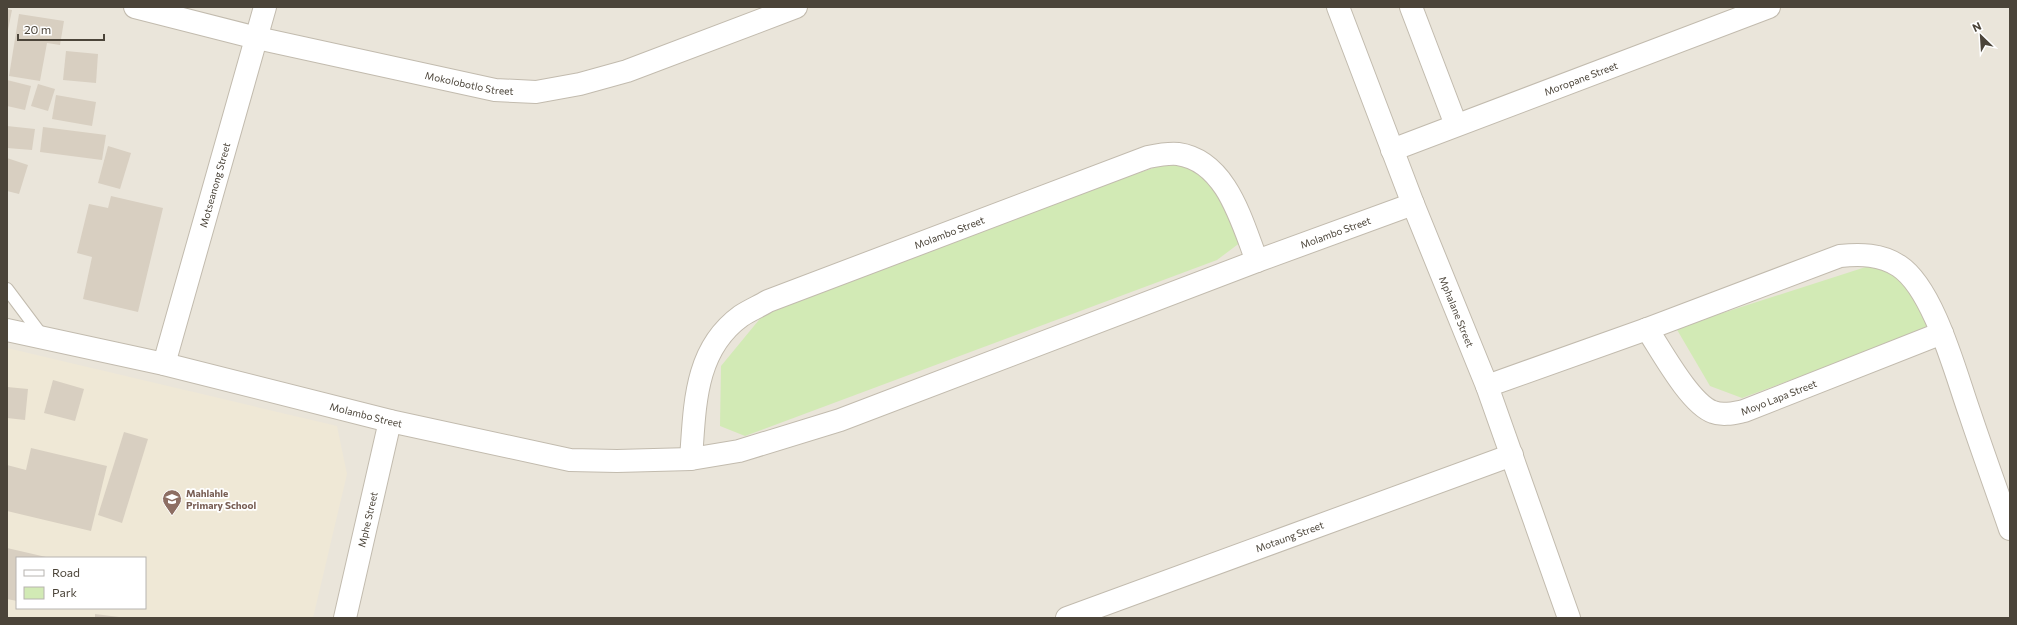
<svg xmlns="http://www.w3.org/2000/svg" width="2017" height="625" font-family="Commissioner,sans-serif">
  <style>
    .residential { fill: #eae5da; fill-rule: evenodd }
    .education { fill: #efe8d6; fill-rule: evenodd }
    .green { fill: #d2eab5 }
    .building { fill: #d8cfc1 }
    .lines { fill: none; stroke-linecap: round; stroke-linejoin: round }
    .lane-casing { stroke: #c2bbae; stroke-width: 14 }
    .street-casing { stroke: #c2bbae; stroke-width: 24 }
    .lane { stroke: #fff; stroke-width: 12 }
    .street { stroke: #fff; stroke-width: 22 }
    .labels { text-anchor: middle; stroke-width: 3.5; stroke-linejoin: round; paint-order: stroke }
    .street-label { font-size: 10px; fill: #4b4439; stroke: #fff }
    .education-label { font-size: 10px; font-weight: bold; fill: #785e54; stroke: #fff; text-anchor: start }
  </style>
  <rect width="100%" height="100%" fill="#f6f3ec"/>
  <path class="residential" d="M 7,7 L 2010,7 L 2010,618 L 7,618 ZM 17,558 L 145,558 L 145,608 L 17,608 Z"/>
  <path class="education" d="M 7,348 L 337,426 L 347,474 L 313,618 L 7,618 ZM 17,558 L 145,558 L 145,608 L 17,608 Z"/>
  <g class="green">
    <path d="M 1183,158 L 1216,177 L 1241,242 L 1217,260 L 745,436 L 720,426 L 721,366 L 763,315 L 933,248 L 1115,181 Z"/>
    <path d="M 1875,264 L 1917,285 L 1931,328 L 1742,398 L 1710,386 L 1676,328 Z"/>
  </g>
  <g class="building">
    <path d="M 7,9 L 12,10 L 8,30 L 7,30 Z"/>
    <path d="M 19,14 L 64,21 L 60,45 L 47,43 L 40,81 L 9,76 Z"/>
    <path d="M 66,51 L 98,54 L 96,83 L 63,80 Z"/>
    <path d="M 7,80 L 31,86 L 25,110 L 7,106 Z"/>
    <path d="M 38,84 L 55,89 L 48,111 L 31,106 Z"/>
    <path d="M 56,95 L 96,102 L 92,126 L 52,119 Z"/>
    <path d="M 7,126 L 35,129 L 32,150 L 7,148 Z"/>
    <path d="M 43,127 L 106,135 L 102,160 L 40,152 Z"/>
    <path d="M 108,146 L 131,153 L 120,189 L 98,183 Z"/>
    <path d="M 7,158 L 28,165 L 19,194 L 7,191 Z"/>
    <path d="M 111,196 L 163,208 L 138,312 L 83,299 L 92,257 L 77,253 L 89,204 L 108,208 Z"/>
    <path d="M 53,380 L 84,389 L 75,421 L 44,413 Z"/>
    <path d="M 7,387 L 28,389 L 25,420 L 7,418 Z"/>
    <path d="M 124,432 L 148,439 L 122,523 L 98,515 Z"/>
    <path d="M 31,448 L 107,466 L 91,531 L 7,511 L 7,465 L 26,470 Z"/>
    <path d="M 7,548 L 46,557 L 17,558 L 17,601 L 7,599 Z"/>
    <path d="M 95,614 L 119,617 L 119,618 L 95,618 Z"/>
  </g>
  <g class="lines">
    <defs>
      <path id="lane" d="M 7,289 L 43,337"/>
      <g id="street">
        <path id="s1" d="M 135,7 L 257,38 L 495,90 L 536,92 L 580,84 L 627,71 L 796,7"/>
        <path id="s2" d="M 1338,7 L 1413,204 L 1487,386 L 1569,618"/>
        <path d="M 1411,7 L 1456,125"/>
        <path id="s3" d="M 1392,150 L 1769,7"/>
        <path id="s4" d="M 1647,329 C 1661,350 1690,404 1713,412 C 1723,416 1734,413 1744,411 L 1942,333"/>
        <path id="s5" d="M 7,330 L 164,364 L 390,421 L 570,460 L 617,461 L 691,459 L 739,451 L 840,420 L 1257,261 L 1413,204"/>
        <path id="s6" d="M 164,364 L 265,7"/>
        <path d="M 1487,386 L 1647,329 L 1840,256 C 1860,254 1881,254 1899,266 C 1934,289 1956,375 1970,414 C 1983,453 1997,491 2010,529"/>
        <path id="s7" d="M 691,459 C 695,406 694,350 741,316 C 750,310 760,306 768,301 L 1148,157 C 1158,155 1168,153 1178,154 C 1227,161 1242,223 1257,261"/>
        <path id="s8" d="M 345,618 L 390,421"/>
        <path id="s9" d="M 1067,618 L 1512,455"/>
      </g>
    </defs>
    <use href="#lane" class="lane-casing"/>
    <use href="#street" class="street-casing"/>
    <use href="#lane" class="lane"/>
    <use href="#street" class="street"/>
  </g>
  <defs>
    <symbol id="school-pin" viewBox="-11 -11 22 30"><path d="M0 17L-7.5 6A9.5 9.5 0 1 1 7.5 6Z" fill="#8d6e63" stroke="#fff"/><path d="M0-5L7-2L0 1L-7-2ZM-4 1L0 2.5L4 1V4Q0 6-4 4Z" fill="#fff"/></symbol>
  </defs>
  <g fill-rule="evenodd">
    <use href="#school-pin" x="161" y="488" width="22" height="30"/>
  </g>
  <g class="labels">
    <g class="street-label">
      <text dy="4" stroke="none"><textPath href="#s3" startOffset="202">Moropane Street</textPath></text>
      <text dy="4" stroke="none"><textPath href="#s1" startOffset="343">Mokolobotlo Street</textPath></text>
      <text dy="4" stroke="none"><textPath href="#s6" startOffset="186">Motseanong Street</textPath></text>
      <text dy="4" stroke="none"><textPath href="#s7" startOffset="382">Molambo Street</textPath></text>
      <text dy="4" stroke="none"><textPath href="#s5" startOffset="1383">Molambo Street</textPath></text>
      <text dy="4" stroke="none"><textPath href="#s2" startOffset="327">Mphalane Street</textPath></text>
      <text dy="4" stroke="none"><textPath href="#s4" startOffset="176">Moyo Lapa Street</textPath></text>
      <text dy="4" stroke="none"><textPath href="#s5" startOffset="369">Molambo Street</textPath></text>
      <text dy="4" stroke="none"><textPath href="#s8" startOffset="101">Mphe Street</textPath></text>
      <text dy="4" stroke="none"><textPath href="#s9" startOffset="237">Motaung Street</textPath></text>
    </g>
    <g class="education-label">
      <text x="186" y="497">Mahlahle<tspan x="186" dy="12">Primary School</tspan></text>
    </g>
  </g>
  <rect width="2017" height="625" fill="none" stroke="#4b4439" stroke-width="16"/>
  <rect x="16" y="557" width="130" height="52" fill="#ffffff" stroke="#b7b4b0"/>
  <rect x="24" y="570" width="20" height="6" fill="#ffffff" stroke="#b7b4b0"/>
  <text x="52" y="577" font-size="12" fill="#4b4439">Road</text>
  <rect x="24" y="587" width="20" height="12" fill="#d2eab5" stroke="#b7b4b0"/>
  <text x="52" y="597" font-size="12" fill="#4b4439">Park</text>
  <g transform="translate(1981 36) rotate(335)" stroke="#ffffff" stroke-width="3" paint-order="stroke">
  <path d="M0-3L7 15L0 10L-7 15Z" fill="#4b4439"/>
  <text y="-6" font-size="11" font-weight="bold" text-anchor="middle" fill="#4b4439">N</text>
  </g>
  <path d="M18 34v6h86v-6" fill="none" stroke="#4b4439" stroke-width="2"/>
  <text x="24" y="34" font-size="12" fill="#4b4439" stroke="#ffffff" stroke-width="3" paint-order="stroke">20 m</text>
</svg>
